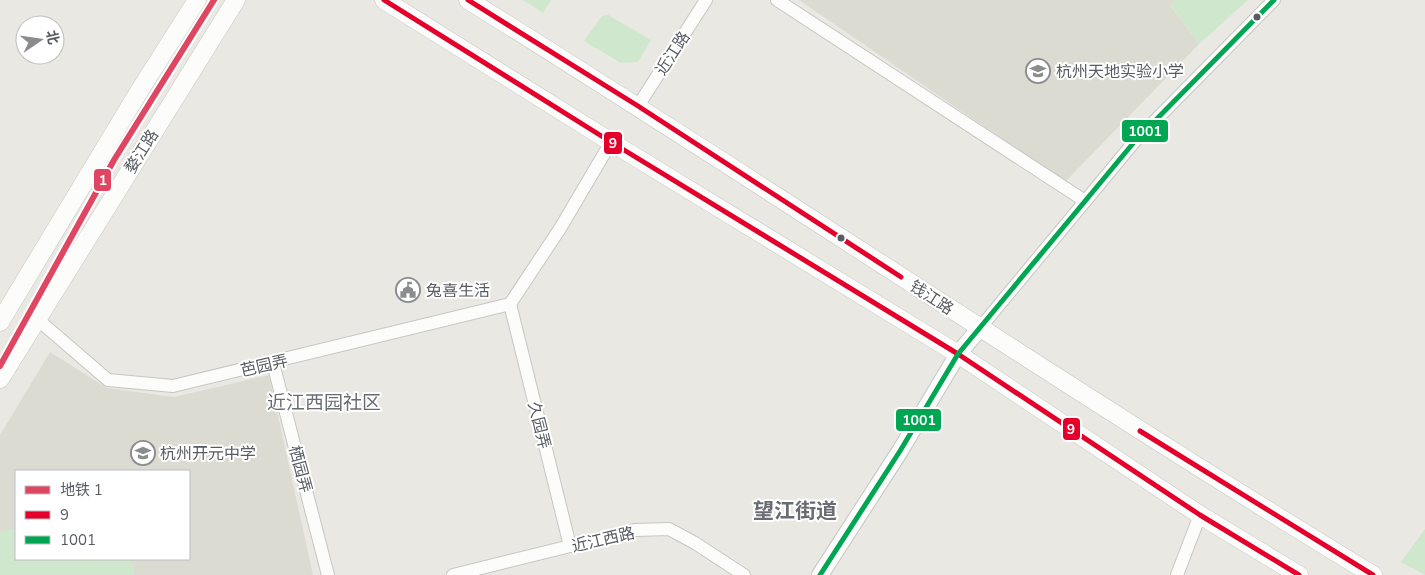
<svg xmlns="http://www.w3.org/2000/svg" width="1425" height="575" font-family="'Nunito Sans','Noto Sans SC',sans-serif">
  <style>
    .education { fill: #dcdbd1; fill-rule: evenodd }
    .green { fill: #cee7cd }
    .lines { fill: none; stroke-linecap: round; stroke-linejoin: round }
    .minor-casing { stroke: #c6c6c4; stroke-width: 14 }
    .tertiary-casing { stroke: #c6c6c4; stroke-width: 18 }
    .secondary-casing { stroke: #c6c7c6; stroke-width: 19 }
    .minor { stroke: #fcfcfb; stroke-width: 12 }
    .tertiary { stroke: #fcfcfb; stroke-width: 16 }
    .secondary { stroke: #fcfcfb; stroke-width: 18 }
    .bus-1-casing { stroke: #fff; stroke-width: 9 }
    .bus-2-casing { stroke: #fff; stroke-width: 9 }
    .bus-1 { stroke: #e4002b; stroke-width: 5 }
    .bus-2 { stroke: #00a651; stroke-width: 5 }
    .metro-1-casing { stroke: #fff; stroke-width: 10 }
    .metro-1 { stroke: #df4661; stroke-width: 6 }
    .bus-dot { fill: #585b61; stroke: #fff; stroke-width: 2 }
    .labels { text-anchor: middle; stroke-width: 4; stroke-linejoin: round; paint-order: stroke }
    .street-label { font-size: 16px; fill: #585b61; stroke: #fff }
    .poi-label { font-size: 16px; fill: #585b61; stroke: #fff; text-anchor: start }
    .quarter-label { font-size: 19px; fill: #696d73; stroke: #fff }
    .district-label { font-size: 21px; font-weight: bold; fill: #696d73; stroke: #fff }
    .line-badge { stroke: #fff; stroke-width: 2 }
    .badge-label { font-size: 14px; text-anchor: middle; font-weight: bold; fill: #fff }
  </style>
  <rect width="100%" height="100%" fill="#eae8e2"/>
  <g class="education">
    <path d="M 799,0 L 1175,0 L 1171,6 L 1199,44 L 1065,182 Z"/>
    <path d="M 50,352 L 107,388 L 174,397 L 269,375 L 313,575 L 0,575 L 0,435 ZM 16,471 L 189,471 L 189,559 L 16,559 Z"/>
  </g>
  <g class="green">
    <path d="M 523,0 L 551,0 L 543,13 Z"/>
    <path d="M 1175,0 L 1248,0 L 1199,44 L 1171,5 Z"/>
    <path d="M 608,15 L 651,40 L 638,62 L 621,63 L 584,41 L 602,16 Z"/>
    <path d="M 16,528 L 16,559 L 131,559 L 135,575 L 0,575 L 0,532 Z"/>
    <path d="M 1425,529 L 1425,575 L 1401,562 Z"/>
  </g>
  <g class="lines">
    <defs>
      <g id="minor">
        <path d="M 777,0 L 1085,201"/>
        <path d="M 638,106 L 706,0"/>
        <path d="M 510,304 L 570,546"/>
        <path d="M 510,304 L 561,227 L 611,142"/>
        <path d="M 36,318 L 108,380 L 173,386 L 510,304"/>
        <path d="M 980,328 L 1135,141 L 1274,0"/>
        <path d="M 273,363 L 328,575"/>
        <path d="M 453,575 L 635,530 L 669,529 L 695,543 L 744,575"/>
        <path d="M 1177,575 L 1200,515"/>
      </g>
      <path id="tertiary" d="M 820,575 L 900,451 L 958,354 L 980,328"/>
      <g id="secondary">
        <path d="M 384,0 L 611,142 L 958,354 L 1200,515 L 1299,575"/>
        <path d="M 468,0 C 772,189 1067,389 1373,575"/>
        <path d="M 0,322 L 138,93 L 197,0"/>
        <path d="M 0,379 L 236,0"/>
      </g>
    </defs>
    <use href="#minor" class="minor-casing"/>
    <use href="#tertiary" class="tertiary-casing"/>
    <use href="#secondary" class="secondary-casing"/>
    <use href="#minor" class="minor"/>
    <use href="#tertiary" class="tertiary"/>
    <use href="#secondary" class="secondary"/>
    <defs>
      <g id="bus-1">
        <path d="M 384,0 L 611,142 L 958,354 L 1200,515 L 1299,575"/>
        <path d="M 468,0 L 638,106 L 901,277"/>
        <path d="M 1140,431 L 1373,575"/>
      </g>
      <path id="bus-2" d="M 820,575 L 900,451 L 958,354 L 1135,141 L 1274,0"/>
    </defs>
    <use href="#bus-1" class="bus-1-casing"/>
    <use href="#bus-2" class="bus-2-casing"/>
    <use href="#bus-1" class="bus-1"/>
    <use href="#bus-2" class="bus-2"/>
    <defs>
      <path id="metro-1" d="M 0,366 L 114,160 L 214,0"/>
    </defs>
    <use href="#metro-1" class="metro-1-casing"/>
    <use href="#metro-1" class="metro-1"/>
  </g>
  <defs>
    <symbol id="school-ring" viewBox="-11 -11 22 22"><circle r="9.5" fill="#fff" stroke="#8b8c8e" stroke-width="1.5"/><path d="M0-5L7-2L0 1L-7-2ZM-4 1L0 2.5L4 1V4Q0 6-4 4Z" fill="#8b8c8e"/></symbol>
    <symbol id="civic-ring" viewBox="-11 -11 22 22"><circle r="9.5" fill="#fff" stroke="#8b8c8e" stroke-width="1.5"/><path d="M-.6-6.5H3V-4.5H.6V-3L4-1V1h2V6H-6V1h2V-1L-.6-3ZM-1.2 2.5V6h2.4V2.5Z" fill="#8b8c8e"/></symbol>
  </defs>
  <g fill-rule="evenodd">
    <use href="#school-ring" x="1024" y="57" width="28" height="28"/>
    <use href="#civic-ring" x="394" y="276" width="28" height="28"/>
    <use href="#school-ring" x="129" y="439" width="28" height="28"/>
  </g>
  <g class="bus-dot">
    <circle cx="1257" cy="17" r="4.5"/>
    <circle cx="841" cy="238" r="4.5"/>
  </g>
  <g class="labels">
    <g class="street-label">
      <text transform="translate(672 53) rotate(-57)" y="6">近江路</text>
      <text transform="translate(141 151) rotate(-58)" y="6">婺江路</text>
      <text transform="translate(932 297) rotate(33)" y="6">钱江路</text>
      <text transform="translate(264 365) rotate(-13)" y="6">芭园弄</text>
      <text transform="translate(540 425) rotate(76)" y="6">久园弄</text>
      <text transform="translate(301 469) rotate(75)" y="6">栖园弄</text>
      <text transform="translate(603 539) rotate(-13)" y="6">近江西路</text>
    </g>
    <g class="poi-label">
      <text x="1056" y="77">杭州天地实验小学</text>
      <text x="426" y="296">兔喜生活</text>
      <text x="160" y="459">杭州开元中学</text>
    </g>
    <g class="quarter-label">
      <text x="324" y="409">近江西园社区</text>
    </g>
    <g class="district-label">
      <text x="795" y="518">望江街道</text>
    </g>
  </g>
  <g class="line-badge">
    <rect x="1121" y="119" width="48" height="24" rx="5" fill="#00a651"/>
    <rect x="603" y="131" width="20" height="24" rx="5" fill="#e4002b"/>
    <rect x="93" y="168" width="19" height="24" rx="5" fill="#df4661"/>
    <rect x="895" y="408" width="47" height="24" rx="5" fill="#00a651"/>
    <rect x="1062" y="417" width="19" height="24" rx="5" fill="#e4002b"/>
  </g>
  <g class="badge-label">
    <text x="1145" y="136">1001</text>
    <text x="613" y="148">9</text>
    <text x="103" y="185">1</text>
    <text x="919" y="425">1001</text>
    <text x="1071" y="434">9</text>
  </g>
  <rect x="15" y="470" width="175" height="90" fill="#ffffff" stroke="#bcbdc0"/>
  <rect x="25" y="486" width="25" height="8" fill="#df4661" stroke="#bcbdc0"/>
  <text x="60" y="495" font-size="15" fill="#585b61">地铁 1</text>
  <rect x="25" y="511" width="25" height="8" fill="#e4002b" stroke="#bcbdc0"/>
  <text x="60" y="520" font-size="15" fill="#585b61">9</text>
  <rect x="25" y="536" width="25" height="8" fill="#00a651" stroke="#bcbdc0"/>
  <text x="60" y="545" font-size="15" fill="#585b61">1001</text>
  <g transform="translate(40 40) rotate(77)"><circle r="24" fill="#ffffff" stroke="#bcbdc0"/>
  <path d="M0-4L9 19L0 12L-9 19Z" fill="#8b8c8e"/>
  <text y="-8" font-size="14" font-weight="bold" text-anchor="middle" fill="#585b61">北</text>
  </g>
</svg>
